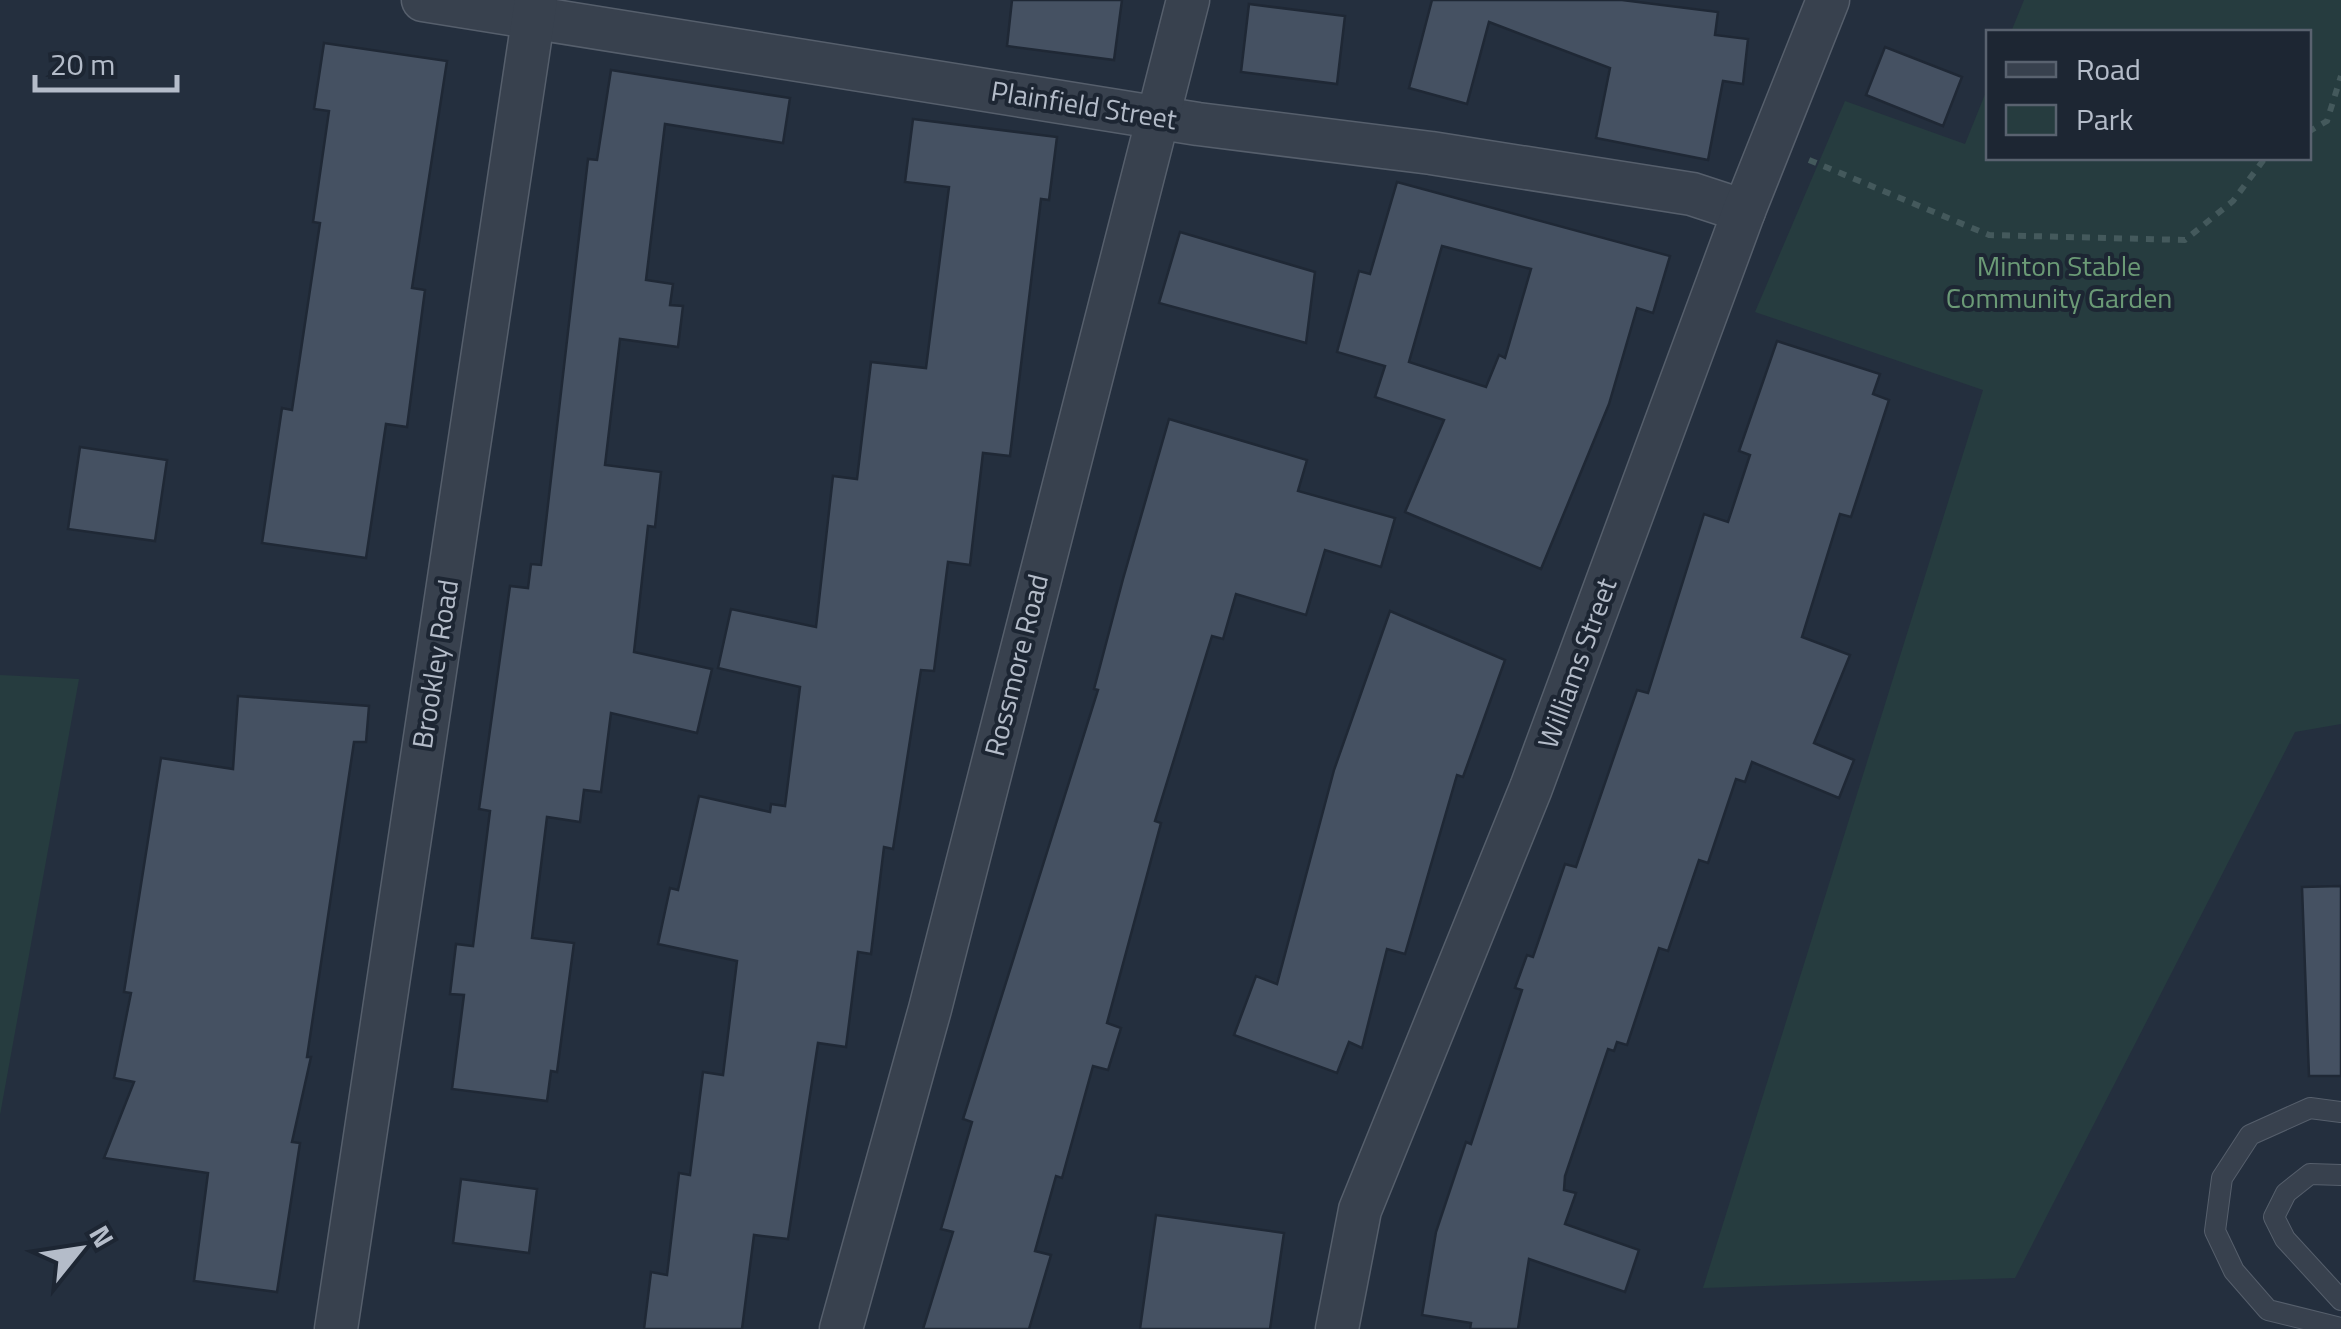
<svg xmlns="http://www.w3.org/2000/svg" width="2341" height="1329" font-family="'Titillium Web',sans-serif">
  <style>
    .green { fill: #263c3f }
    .building { fill: #455162; stroke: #1f2835; stroke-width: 2.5; fill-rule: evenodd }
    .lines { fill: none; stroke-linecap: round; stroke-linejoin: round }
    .service-casing { stroke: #565f6c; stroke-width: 22 }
    .minor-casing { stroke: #565f6c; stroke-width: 45 }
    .path { stroke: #44595c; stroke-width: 6; stroke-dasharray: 8 8; stroke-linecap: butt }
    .service { stroke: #38414e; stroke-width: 20 }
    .minor { stroke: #38414e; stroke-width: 42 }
    .labels { text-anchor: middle; stroke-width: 8; stroke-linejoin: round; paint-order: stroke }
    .street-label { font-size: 28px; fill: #b4bcc9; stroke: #1d2633 }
    .park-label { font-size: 28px; fill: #6b9a76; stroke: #1d2633 }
  </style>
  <rect width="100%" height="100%" fill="#242f3e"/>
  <g class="green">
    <path d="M 2024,0 L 2341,0 L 2341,724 L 2295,732 L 2015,1278 L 1703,1288 L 1983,390 L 1755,312 L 1845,101 L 1965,144 L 1988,87 L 1988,158 L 2308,158 L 2308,32 L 2011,32 Z"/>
    <path d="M 0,675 L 79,679 L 0,1115 Z"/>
  </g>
  <g class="building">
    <path d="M 1012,0 L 1122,0 L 1114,60 L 1007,46 Z"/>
    <path d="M 1432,0 L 1622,0 L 1718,12 L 1715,35 L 1748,39 L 1743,84 L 1723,81 L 1708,160 L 1596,138 L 1610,68 L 1489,22 L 1467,104 L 1409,88 Z"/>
    <path d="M 1249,4 L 1345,16 L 1337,84 L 1241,72 Z"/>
    <path d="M 324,43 L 447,61 L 412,288 L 425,290 L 407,427 L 386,424 L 366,558 L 262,543 L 282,408 L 292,410 L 320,223 L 313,222 L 329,111 L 314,109 Z"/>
    <path d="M 1885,47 L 1962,77 L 1943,126 L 1866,95 Z"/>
    <path d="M 611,70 L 790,98 L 783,143 L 665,124 L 646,280 L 673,284 L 670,305 L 683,306 L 678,347 L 620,339 L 605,465 L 661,472 L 655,527 L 648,526 L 634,652 L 712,669 L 697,733 L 611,713 L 601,792 L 584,790 L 580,822 L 547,817 L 532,938 L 574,943 L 557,1072 L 551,1071 L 547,1101 L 452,1089 L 464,995 L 450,994 L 456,944 L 473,946 L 490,811 L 479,809 L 510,586 L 528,588 L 531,564 L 541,565 L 588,159 L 597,160 Z"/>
    <path d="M 913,119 L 1057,137 L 1049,200 L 1041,199 L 1010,456 L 983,453 L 970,565 L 948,562 L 934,671 L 921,670 L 893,849 L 884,847 L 871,954 L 858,952 L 846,1047 L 818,1043 L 788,1239 L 754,1235 L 742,1329 L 644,1329 L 651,1272 L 667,1275 L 679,1173 L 690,1175 L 703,1072 L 723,1075 L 737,961 L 658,944 L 670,888 L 678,890 L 699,796 L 770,812 L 771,804 L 785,806 L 800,687 L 718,668 L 731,609 L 816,627 L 833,476 L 857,479 L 871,362 L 926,368 L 949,187 L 905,182 Z"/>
    <path d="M 1397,182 L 1670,256 L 1653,313 L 1637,308 L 1609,404 L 1541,569 L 1405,512 L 1444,420 L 1375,397 L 1385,366 L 1337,352 L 1359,271 L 1370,274 ZM 1442,246 L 1531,269 L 1505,358 L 1499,355 L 1486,387 L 1409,362 Z"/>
    <path d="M 1180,232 L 1315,272 L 1306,343 L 1159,303 Z"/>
    <path d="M 1777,341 L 1880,374 L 1873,394 L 1889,400 L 1851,517 L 1840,514 L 1802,637 L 1850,655 L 1814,743 L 1854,760 L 1839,798 L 1752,762 L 1745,782 L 1736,779 L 1708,863 L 1699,860 L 1668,951 L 1659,948 L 1627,1045 L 1617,1042 L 1614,1051 L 1608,1049 L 1565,1176 L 1564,1190 L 1576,1193 L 1565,1224 L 1639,1250 L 1625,1292 L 1529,1259 L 1518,1329 L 1470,1329 L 1471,1323 L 1422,1315 L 1436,1232 L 1466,1142 L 1471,1144 L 1522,990 L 1515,988 L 1527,955 L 1533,957 L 1565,864 L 1576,867 L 1637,690 L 1648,693 L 1704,514 L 1728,522 L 1750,455 L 1739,451 Z"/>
    <path d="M 1169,419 L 1307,460 L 1298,491 L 1395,518 L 1381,567 L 1325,550 L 1306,615 L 1236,594 L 1223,639 L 1212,636 L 1155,821 L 1161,823 L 1107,1023 L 1121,1028 L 1108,1070 L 1093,1066 L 1062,1178 L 1056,1176 L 1035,1251 L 1051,1255 L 1029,1329 L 923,1329 L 953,1232 L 941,1229 L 972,1122 L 963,1119 L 1098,690 L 1094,689 L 1123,579 Z"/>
    <path d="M 80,447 L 167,460 L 155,541 L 68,529 Z"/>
    <path d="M 1390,611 L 1505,660 L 1463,777 L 1457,775 L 1405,954 L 1387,949 L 1362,1048 L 1349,1042 L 1337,1073 L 1234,1035 L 1256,976 L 1277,984 L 1334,770 Z"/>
    <path d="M 238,696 L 369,706 L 366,742 L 354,742 L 307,1057 L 311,1057 L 292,1142 L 300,1143 L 277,1292 L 194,1281 L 208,1173 L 104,1158 L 134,1082 L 114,1078 L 131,993 L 124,992 L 161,758 L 233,769 Z"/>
    <path d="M 2341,886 L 2341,1076 L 2309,1076 L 2302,887 Z"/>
    <path d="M 461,1179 L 537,1189 L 529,1253 L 453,1243 Z"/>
    <path d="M 1156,1215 L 1284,1233 L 1270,1329 L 1140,1329 Z"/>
  </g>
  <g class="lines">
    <defs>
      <g id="service">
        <path d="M 2341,1112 L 2310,1108 L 2250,1135 L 2222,1178 L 2215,1231 L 2234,1271 L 2268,1310 L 2341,1328"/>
        <path d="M 2341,1175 L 2310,1174 L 2286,1193 L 2274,1217 L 2285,1239 L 2341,1300"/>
      </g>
      <g id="minor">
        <path d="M 423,0 L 1198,124 L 1431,153 L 1692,194 L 1744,211"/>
        <path d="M 336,1329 L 536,0"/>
        <path d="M 841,1329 L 930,1009 L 1188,0"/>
        <path d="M 1337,1329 L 1360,1210 L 1531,788 L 1744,211 L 1828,0"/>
      </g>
    </defs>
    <use href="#service" class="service-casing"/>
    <use href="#minor" class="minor-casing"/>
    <g class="path">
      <path d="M 2308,132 L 2327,121 L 2341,76"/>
      <path d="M 1809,160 L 1989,235 L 2185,240 L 2233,201 L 2265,158"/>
    </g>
    <use href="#service" class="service"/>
    <use href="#minor" class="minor"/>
  </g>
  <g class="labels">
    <g class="street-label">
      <text transform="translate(1084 105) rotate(9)" y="10">Plainfield Street</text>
      <text transform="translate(1577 663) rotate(-70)" y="10">Williams Street</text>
      <text transform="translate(435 664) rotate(-81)" y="10">Brookley Road</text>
      <text transform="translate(1016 665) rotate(-76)" y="10">Rossmore Road</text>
    </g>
    <g class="park-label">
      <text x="2059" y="276">Minton Stable<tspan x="2059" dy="32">Community Garden</tspan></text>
    </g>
  </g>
  <rect x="1986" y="30" width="325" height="130" fill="#1d2633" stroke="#59626f" stroke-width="2.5"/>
  <rect x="2006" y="62" width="50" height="15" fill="#38414e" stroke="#59626f" stroke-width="2.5"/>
  <text x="2076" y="80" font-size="30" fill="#b4bcc9">Road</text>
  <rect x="2006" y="105" width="50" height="30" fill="#263c3f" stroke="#59626f" stroke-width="2.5"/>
  <text x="2076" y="130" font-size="30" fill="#b4bcc9">Park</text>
  <g transform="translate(80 1249) rotate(60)" stroke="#1d2633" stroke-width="8" paint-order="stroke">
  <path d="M0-8L18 38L0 25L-18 38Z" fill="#b4bcc9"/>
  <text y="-15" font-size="28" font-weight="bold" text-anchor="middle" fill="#b4bcc9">N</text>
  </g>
  <path d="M35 75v15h142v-15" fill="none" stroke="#b4bcc9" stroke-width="5"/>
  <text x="50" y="75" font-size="30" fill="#b4bcc9" stroke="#1d2633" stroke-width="8" paint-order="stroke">20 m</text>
</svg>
